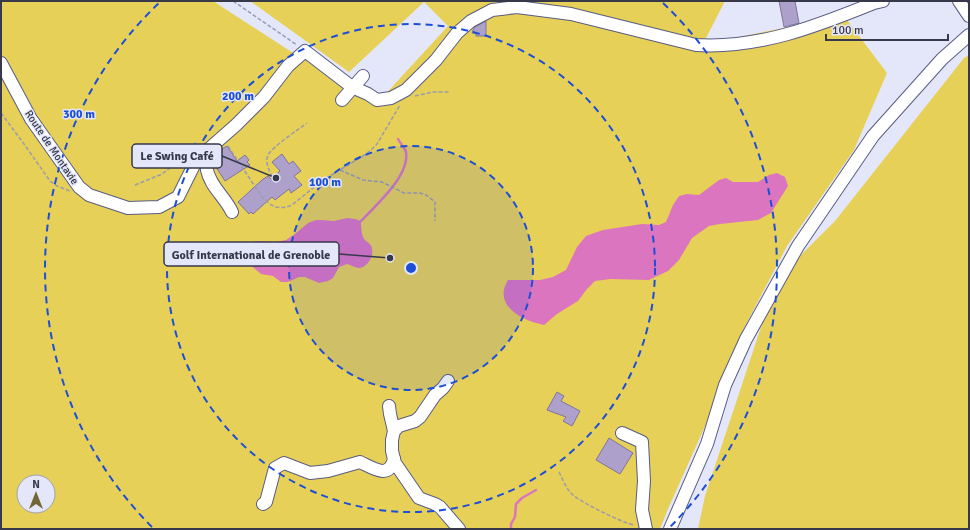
<svg xmlns="http://www.w3.org/2000/svg" width="970" height="530" font-family="Signika,sans-serif">
  <style>
    .green { fill: #e7d057; fill-rule: evenodd }
    .water { fill: #db75bf }
    .lines { fill: none; stroke-linecap: round; stroke-linejoin: round }
    .stream { stroke: #db75bf; stroke-width: 2.5 }
    .building { fill: #ada1cb; stroke: #80749b }
    .minor-casing { stroke: #585c83; stroke-width: 14 }
    .path { stroke: #999cae; stroke-width: 1.5; stroke-dasharray: 4 2; stroke-linecap: butt }
    .minor { stroke: #fff; stroke-width: 12 }
    .ring { fill: none; stroke: #1d4ed8; stroke-width: 2; stroke-dasharray: 7 5 }
    .labels { text-anchor: middle; stroke-width: 3; stroke-linejoin: round; paint-order: stroke }
    .street-label { font-size: 11px; fill: #37394b; stroke: #e4e7f9 }
    .centre { fill: #1d4ed8; stroke: #e4e7f9; stroke-width: 2 }
    .ring-label { font-size: 12px; text-anchor: middle; font-weight: bold; fill: #1d4ed8; stroke: #e4e7f9; stroke-width: 3; stroke-linejoin: round; paint-order: stroke }
    .leader { fill: none; stroke: #37394b; stroke-width: 1.5 }
    .callout-dot { fill: #37394b; stroke: #e4e7f9; stroke-width: 1.5 }
    .callout { fill: #e4e7f9; stroke: #37394b; stroke-width: 1.5 }
    .callout-label { font-size: 12px; text-anchor: middle; font-weight: bold; fill: #37394b }
  </style>
  <rect width="100%" height="100%" fill="#e4e7f9"/>
  <g class="green">
    <path d="M 1,1 L 213,1 L 290,51 L 381,99 L 448,26 L 424,2 L 349,72 L 250,1 L 725,1 L 703,44 L 844,16 L 887,73 L 854,150 L 787,246 L 744,328 L 714,406 L 668,509 L 660,529 L 1,529 ZM 24,482 L 48,482 L 48,506 L 24,506 Z"/>
    <path d="M 969,55 L 969,529 L 698,529 L 705,496 L 766,312 L 792,264 L 835,221 L 964,58 Z"/>
  </g>
  <g class="water">
    <path d="M 777,173 L 785,177 L 788,186 L 771,213 L 758,220 L 720,224 L 709,226 L 692,238 L 679,260 L 668,271 L 649,280 L 610,279 L 595,281 L 587,289 L 578,301 L 557,314 L 544,325 C 523,321 492,306 508,280 L 540,280 L 553,277 L 566,270 L 577,247 L 586,236 L 603,230 L 642,224 L 659,225 L 666,222 L 673,205 L 679,196 L 687,194 L 699,195 L 719,180 L 726,178 L 733,182 L 758,182 L 769,175 Z"/>
    <path d="M 347,218 L 355,219 L 361,221 C 361,226 361,232 363,237 C 365,242 372,243 372,249 C 374,256 367,268 359,268 C 356,268 351,265 347,264 L 339,267 L 333,278 L 328,281 L 319,283 L 305,277 L 299,277 L 288,282 L 281,282 L 273,276 L 261,274 L 254,268 L 251,265 L 248,253 L 249,248 L 253,242 L 256,241 L 275,242 L 286,240 L 295,234 L 308,223 L 316,220 L 321,220 L 334,221 Z"/>
  </g>
  <g class="lines">
    <g class="stream">
      <path d="M 361,221 C 375,206 410,176 406,152 C 405,148 400,143 398,139"/>
      <path d="M 511,529 L 511,524 L 515,517 L 516,504 L 522,498 L 536,490"/>
    </g>
  </g>
  <g class="building">
    <path d="M 779,1 L 795,1 L 799,23 L 784,27 Z"/>
    <path d="M 486,21 L 486,36 L 476,36 L 476,33 L 472,33 L 473,30 L 475,27 Z"/>
    <path d="M 227,146 L 237,161 L 245,155 L 249,160 L 247,162 L 250,165 L 225,181 L 214,164 L 214,154 Z"/>
    <path d="M 282,154 L 289,164 L 293,161 L 301,171 L 294,176 L 302,185 L 291,193 L 289,189 L 275,200 L 272,197 L 253,214 L 251,212 L 249,214 L 238,202 L 262,180 L 268,176 L 271,179 L 280,171 L 272,162 Z"/>
    <path d="M 557,392 L 564,396 L 561,401 L 580,411 L 572,426 L 563,421 L 566,417 L 547,410 Z"/>
    <path d="M 609,438 L 633,453 L 620,474 L 596,460 Z"/>
  </g>
  <g class="lines">
    <defs>
      <g id="minor">
        <path d="M 959,1 L 969,16"/>
        <path d="M 1,63 L 31,119 L 79,187 L 89,195 L 128,208 L 159,207 L 178,197 L 194,165 L 203,154 L 236,125 L 264,97 L 288,66 L 305,51 L 352,87 L 368,94 L 377,100 L 391,98 L 406,90 L 436,60 L 457,33 L 471,21 L 492,10 L 517,7 L 571,14 L 696,45 C 759,49 817,26 874,3 L 883,1"/>
        <path d="M 342,100 L 363,76"/>
        <path d="M 207,150 C 207,157 206,163 207,170 C 210,186 225,197 232,212"/>
        <path d="M 448,381 L 443,388 L 435,395 L 420,417 L 415,421 L 399,426 L 394,431 L 392,440 L 392,451 L 395,463 L 419,498 L 435,504 L 440,507 L 459,529"/>
        <path d="M 389,406 L 390,414 L 394,431"/>
        <path d="M 622,433 L 642,442 L 644,481 L 642,510 L 646,529"/>
        <path d="M 263,504 L 266,502 L 275,468 L 284,463 L 310,473 L 328,471 L 360,462 C 373,468 389,480 394,459"/>
        <path d="M 670,529 L 707,444 L 725,385 L 746,339 L 798,246 L 873,136 L 942,59 L 969,35"/>
      </g>
    </defs>
    <use href="#minor" class="minor-casing"/>
    <g class="path">
      <path d="M 233,1 L 297,45"/>
      <path d="M 415,96 L 433,92 L 450,92"/>
      <path d="M 1,113 L 24,144 L 50,181 L 57,186 L 70,191"/>
      <path d="M 228,146 L 262,197 C 270,206 279,211 292,205 L 323,180 L 363,156 L 371,150 L 377,144 L 400,105"/>
      <path d="M 340,170 L 363,180 L 382,182 L 404,193 L 420,193 L 426,195 L 435,202 L 435,221"/>
      <path d="M 272,177 C 269,170 265,162 268,155 C 272,147 299,129 307,123"/>
      <path d="M 135,185 L 162,174 L 175,164 L 195,143 L 198,145"/>
      <path d="M 559,472 C 563,480 566,489 573,495 C 582,503 623,523 634,525"/>
    </g>
    <use href="#minor" class="minor"/>
  </g>
  <circle cx="411" cy="268" r="122" fill="#1d4ed8" fill-opacity=".12"/>
  <g class="ring">
    <circle cx="411" cy="268" r="122"/>
    <circle cx="411" cy="268" r="244"/>
    <path d="M152 527A366 366 0 0 1 159 3M663 3A366 366 0 0 1 670 527"/>
  </g>
  <g class="labels">
    <g class="street-label">
      <text transform="translate(52 147) rotate(56)" y="4">Route de Montavie</text>
    </g>
  </g>
  <circle cx="411" cy="268" r="6" class="centre"/>
  <g class="ring-label">
    <text x="238" y="100">200 m</text>
    <text x="79" y="118">300 m</text>
    <text x="325" y="186">100 m</text>
  </g>
  <path class="leader" d="M276 178L222 156M390 258L339 254"/>
  <g class="callout-dot">
    <circle cx="276" cy="178" r="4"/>
    <circle cx="390" cy="258" r="4"/>
  </g>
  <g class="callout">
    <rect x="132" y="144" width="90" height="24" rx="4"/>
    <rect x="164" y="242" width="175" height="24" rx="4"/>
  </g>
  <g class="callout-label">
    <text x="177" y="160">Le Swing Café</text>
    <text x="251" y="259">Golf International de Grenoble</text>
  </g>
  <rect width="970" height="530" fill="none" stroke="#37394b" stroke-width="4"/>
  <g transform="translate(36 494)"><circle r="19" fill="#e4e7f9" stroke="#9fa1b3"/>
  <path d="M0-3L7 15L0 10L-7 15Z" fill="#716734"/>
  <text y="-6" font-size="11" font-weight="bold" text-anchor="middle" fill="#37394b">N</text>
  </g>
  <path d="M826 34v6h122v-6" fill="none" stroke="#37394b" stroke-width="2"/>
  <text x="832" y="34" font-size="12" fill="#37394b" stroke="#e4e7f9" stroke-width="3" paint-order="stroke">100 m</text>
</svg>
